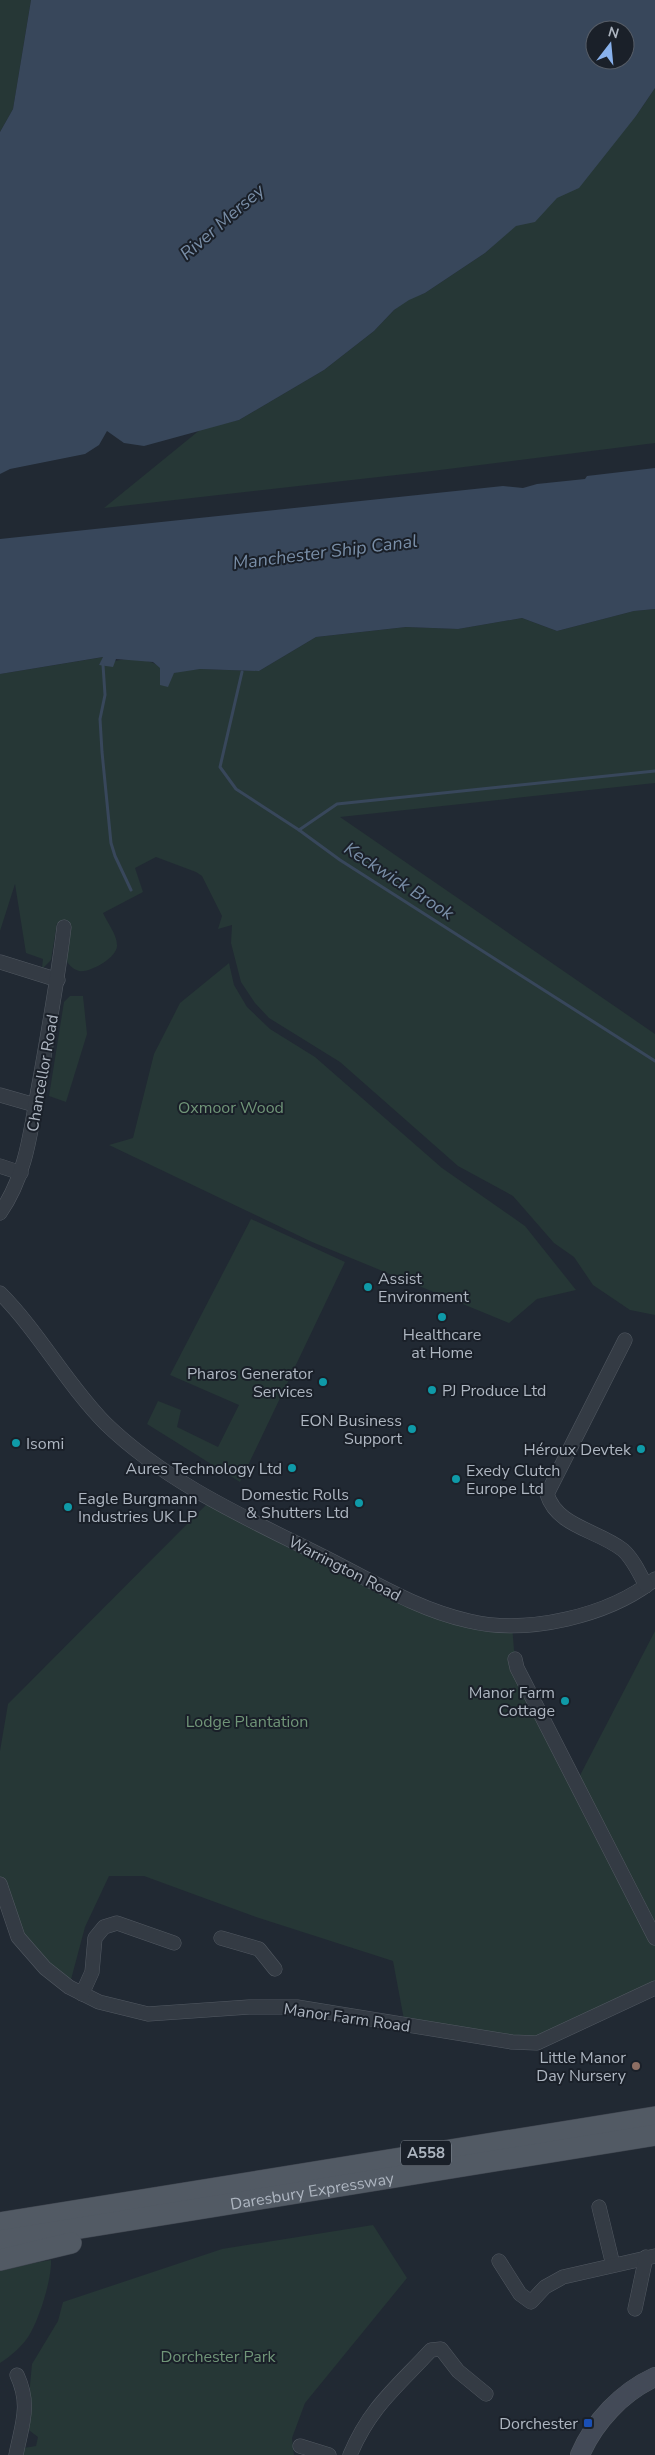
<svg xmlns="http://www.w3.org/2000/svg" width="655" height="2455" font-family="'Nunito Sans',sans-serif">
  <style>
    .green { fill: #263736 }
    .water { fill: #38475b; fill-rule: evenodd }
    .lines { fill: none; stroke-linecap: round; stroke-linejoin: round }
    .stream { stroke: #38475b; stroke-width: 3 }
    .street-casing { stroke: #525962; stroke-width: 15 }
    .secondary-casing { stroke: #525962; stroke-width: 20 }
    .primary-casing { stroke: #3e444e; stroke-width: 22 }
    .street { stroke: #343b44; stroke-width: 14 }
    .secondary { stroke: #434a57; stroke-width: 19 }
    .primary { stroke: #525a64; stroke-width: 21 }
    .culture-dot { fill: #0f9aa8; stroke: #1a2029; stroke-width: 2 }
    .education-dot { fill: #8d6e63; stroke: #1a2029; stroke-width: 2 }
    .transit-dot { fill: #1a4fb4; stroke: #1a2029; stroke-width: 2 }
    .labels { text-anchor: middle; stroke-width: 4; stroke-linejoin: round; paint-order: stroke }
    .shield { fill: #1a2029; stroke: #828993; stroke-width: 1 }
    .shield-label { font-size: 15px; font-weight: bold; fill: #aeb6c1 }
    .street-label { font-size: 16px; fill: #aeb6c1; stroke: #1a2029 }
    .park-label { font-size: 16px; fill: #709578; stroke: #1a2029 }
    .poi-label { font-size: 16px; fill: #aeb6c1; stroke: #1a2029; text-anchor: end }
    .water-label { font-size: 18px; font-style: italic; fill: #798ea7; stroke: #1a2029 }
  </style>
  <rect width="100%" height="100%" fill="#212933"/>
  <g class="green">
    <path d="M 0,0 L 31,0 L 13,109 L 0,132 Z"/>
    <path d="M 655,88 L 655,443 L 432,471 L 104,508 L 201,429 L 239,420 L 324,370 L 374,331 L 394,310 L 409,299 L 425,293 L 485,253 L 636,116 Z"/>
    <path d="M 655,609 L 655,783 L 340,817 L 655,1034 L 655,1315 L 630,1310 L 593,1285 L 574,1257 L 554,1243 L 513,1196 L 458,1166 L 340,1062 L 269,1018 L 255,1003 L 241,982 L 231,943 L 232,925 L 218,929 L 222,916 L 202,876 L 196,872 L 156,857 L 135,868 L 143,892 L 103,913 C 107,922 117,935 117,945 C 118,957 90,973 79,971 C 72,969 68,964 65,958 L 70,924 L 57,923 L 51,960 L 44,967 L 42,968 L 43,959 L 26,953 L 15,884 L 0,931 L 0,674 L 104,657 L 99,665 C 117,659 145,655 161,668 L 160,684 L 174,673 L 183,670 L 200,669 L 259,671 L 316,637 L 406,627 L 458,629 L 522,618 L 557,631 L 634,611 Z"/>
    <path d="M 229,963 L 234,985 L 247,1007 L 270,1029 L 315,1057 L 442,1168 L 525,1226 L 576,1290 L 537,1299 L 509,1323 L 312,1242 L 109,1145 L 133,1138 L 154,1054 L 180,1003 Z"/>
    <path d="M 70,996 L 83,996 L 87,1034 L 66,1102 L 49,1096 L 64,1002 Z"/>
    <path d="M 251,1219 L 345,1262 L 240,1482 L 147,1424 L 158,1401 L 181,1410 L 177,1427 L 218,1447 L 239,1405 L 170,1375 Z"/>
    <path d="M 211,1500 L 418,1605 L 512,1625 L 514,1650 L 574,1787 L 655,1631 L 655,1988 L 577,2025 L 512,2042 L 405,2025 L 393,1961 L 256,1917 L 144,1876 L 109,1876 L 85,1927 L 69,1987 L 18,1937 L 0,1884 L 0,1751 L 8,1704 Z"/>
    <path d="M 373,2225 L 407,2278 L 305,2403 L 292,2438 L 294,2455 L 21,2455 L 24,2448 L 36,2446 L 38,2437 L 26,2428 L 32,2364 L 58,2321 L 63,2302 L 222,2249 Z"/>
    <path d="M 51,2260 C 52,2278 40,2316 31,2332 C 25,2344 11,2356 0,2363 L 0,2269 Z"/>
  </g>
  <g class="water">
    <path d="M 31,0 L 655,0 L 655,88 L 636,116 L 579,188 L 557,198 L 535,222 L 516,226 L 485,253 L 425,293 L 409,300 L 394,310 L 374,331 L 324,370 L 239,420 L 144,446 L 124,443 L 107,431 L 99,445 L 85,454 L 10,469 L 0,474 L 0,132 L 13,109 ZM 595,30 L 625,30 L 625,60 L 595,60 Z"/>
    <path d="M 655,468 L 655,609 L 634,611 L 557,631 L 522,618 L 458,629 L 406,627 L 316,637 L 259,671 L 200,669 L 174,673 L 168,687 L 160,685 L 160,668 L 153,662 L 116,659 L 113,667 L 99,665 L 103,657 L 0,674 L 0,539 L 503,486 L 523,488 L 537,484 L 585,479 L 587,476 Z"/>
  </g>
  <g class="lines">
    <g class="stream">
      <path d="M 103,665 L 105,695 L 100,719 L 102,752 L 111,843 L 115,856 L 131,890"/>
      <path d="M 242,672 L 220,767 L 236,789 L 299,830 L 340,860 L 655,1061"/>
      <path d="M 299,830 L 337,804 L 655,771"/>
    </g>
    <defs>
      <g id="street">
        <path d="M 0,962 L 58,980"/>
        <path d="M 0,1095 L 35,1105"/>
        <path d="M 0,1166 L 21,1173"/>
        <path d="M 0,1213 C 28,1173 31,1126 40,1079 C 49,1028 58,978 64,927"/>
        <path d="M 0,1293 C 39,1332 68,1386 106,1424 C 169,1485 253,1521 330,1560 C 375,1583 419,1610 469,1621 C 527,1635 609,1616 655,1579"/>
        <path d="M 625,1340 L 547,1494 C 557,1527 598,1530 623,1550 C 633,1559 640,1574 646,1586"/>
        <path d="M 515,1659 L 517,1668 L 655,1938"/>
        <path d="M 0,1884 L 18,1937 L 45,1968 L 69,1987 L 99,2002 L 148,2014 L 249,2007 L 297,2007 L 512,2042 L 537,2043 L 655,1988"/>
        <path d="M 221,1938 L 259,1949 L 275,1969"/>
        <path d="M 82,1994 L 92,1972 L 95,1938 L 104,1927 L 117,1923 L 174,1943"/>
        <path d="M 599,2207 L 613,2265"/>
        <path d="M 499,2261 L 520,2294 L 531,2302 L 545,2287 L 563,2277 L 655,2256"/>
        <path d="M 635,2309 L 646,2257"/>
        <path d="M 300,2446 L 329,2455"/>
        <path d="M 16,2455 C 22,2424 31,2405 17,2375"/>
        <path d="M 350,2455 C 370,2407 397,2387 431,2350 L 441,2349 L 458,2371 L 486,2394"/>
      </g>
      <path id="secondary" d="M 580,2455 C 594,2422 622,2392 655,2377"/>
      <g id="primary">
        <path d="M 0,2223 L 655,2117"/>
        <path id="s1" d="M 0,2241 L 655,2135"/>
        <path d="M 0,2260 L 71,2243"/>
      </g>
    </defs>
    <use href="#street" class="street-casing"/>
    <use href="#secondary" class="secondary-casing"/>
    <use href="#primary" class="primary-casing"/>
    <use href="#street" class="street"/>
    <use href="#secondary" class="secondary"/>
    <use href="#primary" class="primary"/>
  </g>
  <g class="culture-dot">
    <circle cx="368" cy="1287" r="5"/>
    <circle cx="442" cy="1317" r="5"/>
    <circle cx="323" cy="1382" r="5"/>
    <circle cx="432" cy="1390" r="5"/>
    <circle cx="412" cy="1429" r="5"/>
    <circle cx="16" cy="1443" r="5"/>
    <circle cx="641" cy="1449" r="5"/>
    <circle cx="292" cy="1468" r="5"/>
    <circle cx="456" cy="1479" r="5"/>
    <circle cx="359" cy="1503" r="5"/>
    <circle cx="68" cy="1507" r="5"/>
    <circle cx="565" cy="1701" r="5"/>
  </g>
  <circle class="education-dot" cx="636" cy="2066" r="5"/>
  <rect class="transit-dot" x="583" y="2418" width="10" height="10" rx="2.5"/>
  <g class="labels">
    <rect class="shield" x="401" y="2140.5" width="50" height="25" rx="4"/>
    <g class="shield-label">
      <text x="426" y="2158">A558</text>
    </g>
    <g class="street-label">
      <text transform="translate(42 1073) rotate(-80)" y="6">Chancellor Road</text>
      <text transform="translate(345 1568) rotate(27)" y="6">Warrington Road</text>
      <text transform="translate(347 2017) rotate(8)" y="6">Manor Farm Road</text>
      <text dy="6" stroke="none"><textPath href="#s1" startOffset="316">Daresbury Expressway</textPath></text>
    </g>
    <g class="park-label">
      <text x="231" y="1113">Oxmoor Wood</text>
      <text x="247" y="1727">Lodge Plantation</text>
      <text x="218" y="2362">Dorchester Park</text>
    </g>
    <g class="poi-label">
      <text x="378" y="1284" text-anchor="start">Assist<tspan x="378" dy="18">Environment</tspan></text>
      <text x="442" y="1340" text-anchor="middle">Healthcare<tspan x="442" dy="18">at Home</tspan></text>
      <text x="313" y="1379">Pharos Generator<tspan x="313" dy="18">Services</tspan></text>
      <text x="442" y="1396" text-anchor="start">PJ Produce Ltd</text>
      <text x="402" y="1426">EON Business<tspan x="402" dy="18">Support</tspan></text>
      <text x="26" y="1449" text-anchor="start">Isomi</text>
      <text x="631" y="1455">Héroux Devtek</text>
      <text x="282" y="1474">Aures Technology Ltd</text>
      <text x="466" y="1476" text-anchor="start">Exedy Clutch<tspan x="466" dy="18">Europe Ltd</tspan></text>
      <text x="349" y="1500">Domestic Rolls<tspan x="349" dy="18">&amp; Shutters Ltd</tspan></text>
      <text x="78" y="1504" text-anchor="start">Eagle Burgmann<tspan x="78" dy="18">Industries UK LP</tspan></text>
      <text x="555" y="1698">Manor Farm<tspan x="555" dy="18">Cottage</tspan></text>
      <text x="626" y="2063">Little Manor<tspan x="626" dy="18">Day Nursery</tspan></text>
      <text x="578" y="2429">Dorchester</text>
    </g>
    <g class="water-label">
      <text transform="translate(222 222) rotate(-41)" y="6">River Mersey</text>
      <text transform="translate(325 552) rotate(-7)" y="6">Manchester Ship Canal</text>
      <text transform="translate(399 881) rotate(33)" y="6">Keckwick Brook</text>
    </g>
  </g>
  <g transform="translate(610 45) rotate(16)"><circle r="24" fill="#1a2029" stroke="#555c66"/>
  <path d="M0-4L9 19L0 12L-9 19Z" fill="#88b1ec"/>
  <text y="-8" font-size="14" font-weight="bold" text-anchor="middle" fill="#aeb6c1">N</text>
  </g>
</svg>
